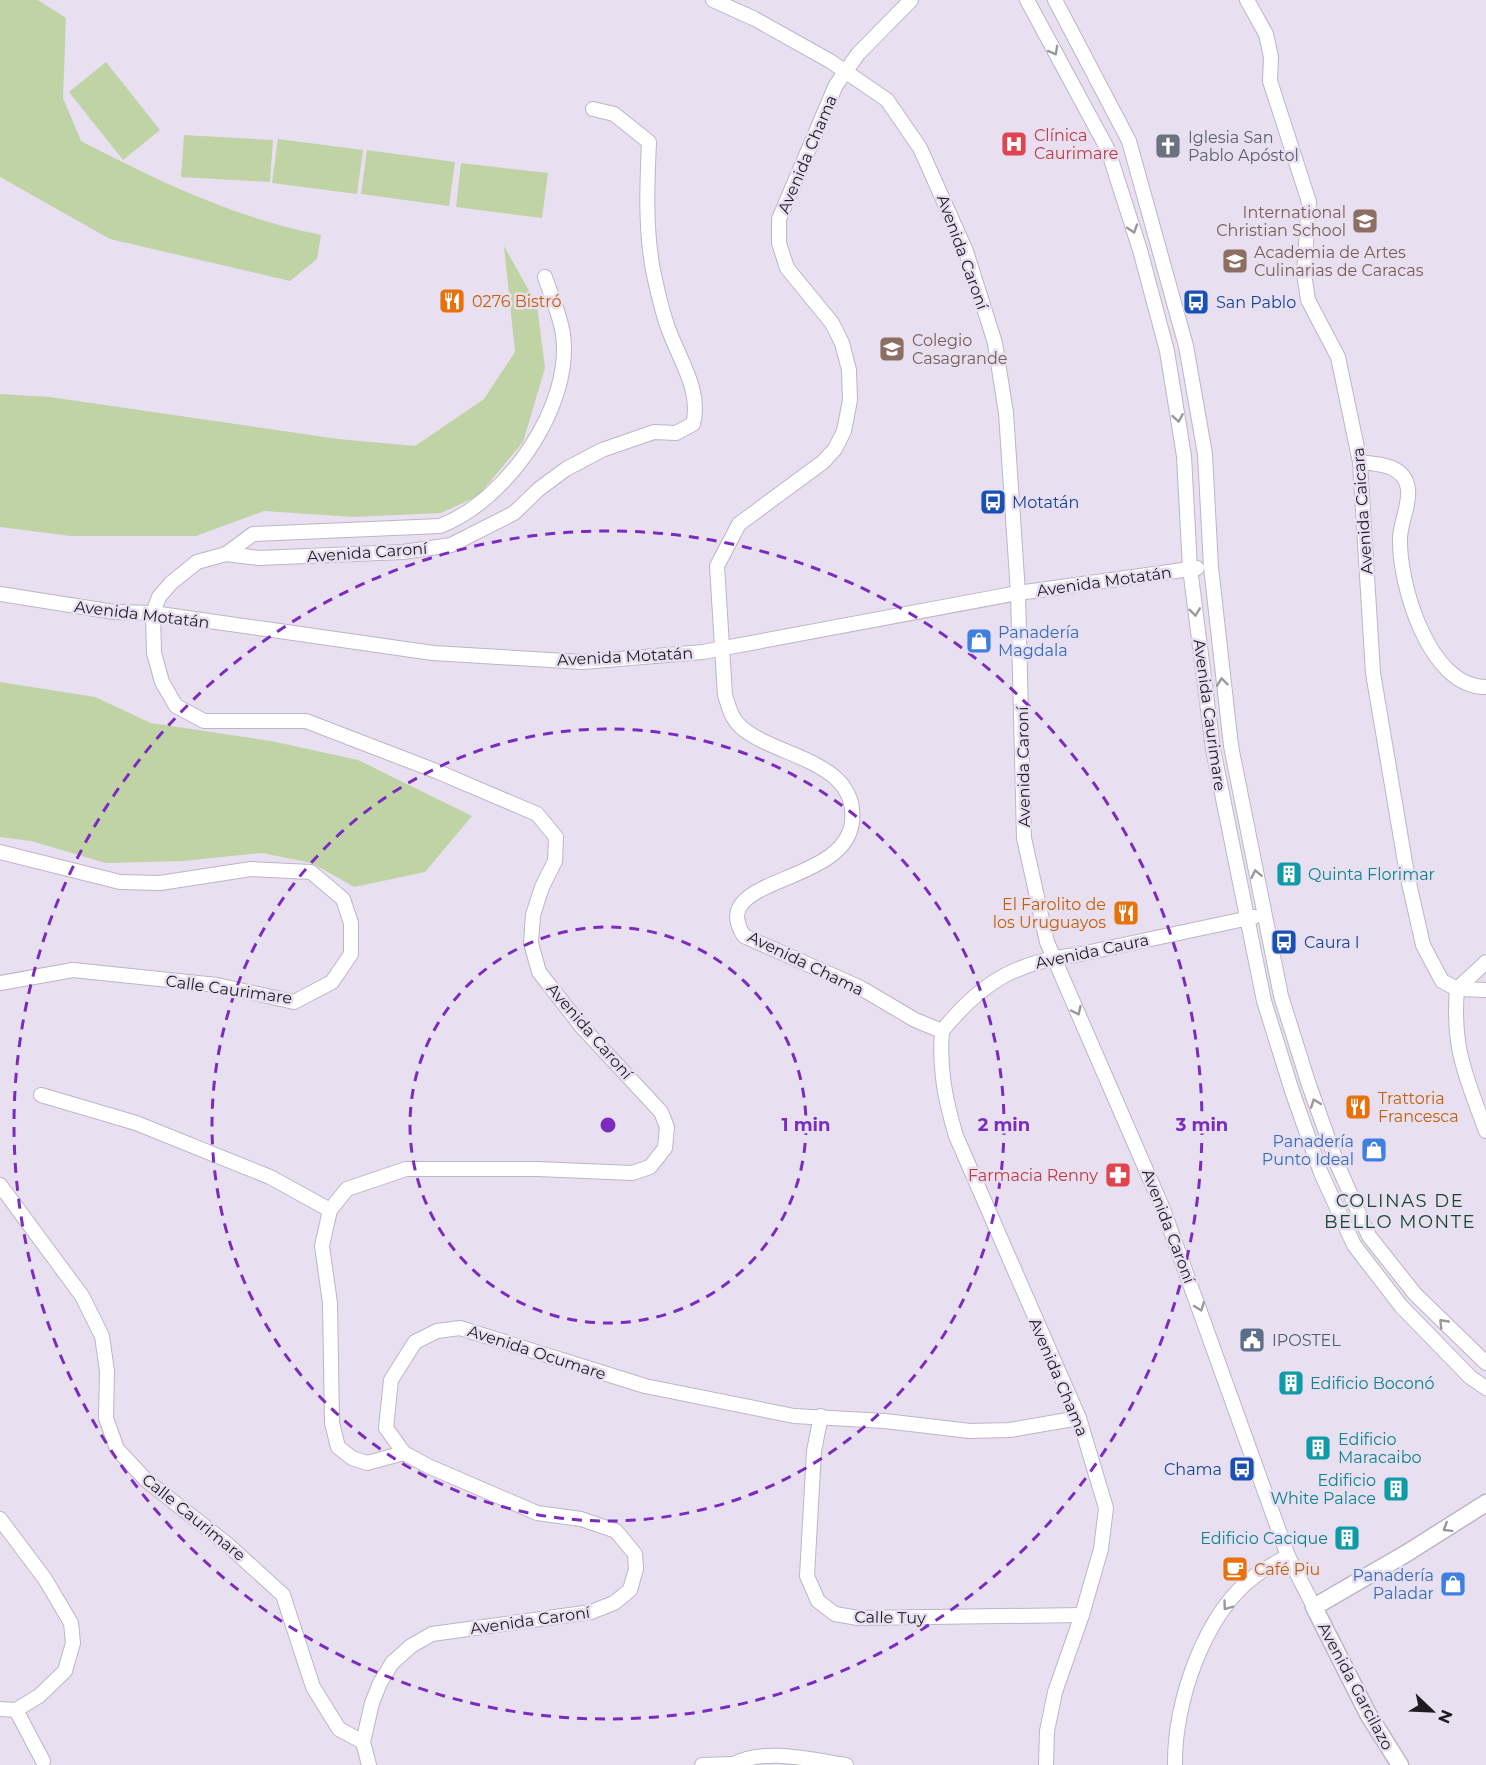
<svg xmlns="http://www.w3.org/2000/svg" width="1486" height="1765" font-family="Montserrat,sans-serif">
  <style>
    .green { fill: #bfd3a5 }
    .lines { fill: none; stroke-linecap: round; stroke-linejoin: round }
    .minor-casing { stroke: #bdb5c5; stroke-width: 16 }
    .tertiary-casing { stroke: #bdb5c5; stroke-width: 19 }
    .minor { stroke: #fff; stroke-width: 14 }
    .tertiary { stroke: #fff; stroke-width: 16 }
    .oneway { stroke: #9a989b }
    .ring { fill: none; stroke: #7b2cbf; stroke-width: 3; stroke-dasharray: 10 8 }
    .labels { text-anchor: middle; stroke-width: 5; stroke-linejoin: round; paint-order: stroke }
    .health-label { font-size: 16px; fill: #be3a42; stroke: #e8e0f1; text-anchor: start }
    .worship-label { font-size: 16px; fill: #5b616d; stroke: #e8e0f1; text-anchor: start }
    .street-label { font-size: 16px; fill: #1e1b21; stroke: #e8e0f1 }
    .education-label { font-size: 16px; fill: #785e54; stroke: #e8e0f1; text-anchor: start }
    .food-label { font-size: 16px; fill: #c56008; stroke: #e8e0f1; text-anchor: start }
    .transit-label { font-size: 16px; fill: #164399; stroke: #e8e0f1; text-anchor: start }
    .shop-label { font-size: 16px; fill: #366cbe; stroke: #e8e0f1; text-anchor: end }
    .culture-label { font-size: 16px; fill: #0d838f; stroke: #e8e0f1; text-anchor: start }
    .service-label { font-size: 16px; fill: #4e5e75; stroke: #e8e0f1; text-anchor: start }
    .neighbourhood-label { font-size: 18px; letter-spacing: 1.5px; fill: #194532; stroke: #e8e0f1 }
    .centre { fill: #7b2cbf; stroke: #e8e0f1; stroke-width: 3 }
    .ring-label { font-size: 18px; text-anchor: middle; font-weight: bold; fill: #7b2cbf; stroke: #e8e0f1; stroke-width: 5; stroke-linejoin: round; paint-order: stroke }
  </style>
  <rect width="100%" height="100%" fill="#e8e0f1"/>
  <g class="green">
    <path d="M 0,0 L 38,0 L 66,18 L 63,98 L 81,141 C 158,181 235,218 321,235 L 317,259 L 290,281 L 110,239 L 0,177 Z"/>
    <path d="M 106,62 L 160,130 L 123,160 L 69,92 Z"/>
    <path d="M 184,135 L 273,140 L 270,182 L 181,177 Z"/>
    <path d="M 278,139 L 363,150 L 357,194 L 272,183 Z"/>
    <path d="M 367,150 L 455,162 L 449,206 L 361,194 Z"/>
    <path d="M 461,163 L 548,173 L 542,218 L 456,207 Z"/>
    <path d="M 504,246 L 537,305 L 545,368 L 523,442 L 478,496 L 441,513 L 353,517 L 264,511 L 196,536 L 71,536 L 0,527 L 0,394 L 50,397 L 338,439 L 415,446 L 484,399 L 515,352 Z"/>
    <path d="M 0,682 L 95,697 L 151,723 L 271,741 L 358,760 L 472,816 L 425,872 L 354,887 L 312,863 L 262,853 L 183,861 L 106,863 L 31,841 L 0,837 Z"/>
  </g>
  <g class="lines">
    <defs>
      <g id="minor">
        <path d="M 713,0 L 755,19 L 830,61 L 887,100 L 920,148 L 966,251 L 995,343 L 1006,413 L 1018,593 L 1024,838 L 1047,942 L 1163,1209 L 1288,1556 L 1314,1607"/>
        <path d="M 911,0 L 858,54 L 836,85 L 779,219 L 779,243 L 787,268 L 832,323 L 842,343 L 849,370 L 850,400 L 844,431 L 835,449 L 823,462 L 739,524 L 717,566 L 725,695 C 729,707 731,718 741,727 C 774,757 859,760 852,822 C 845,886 705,876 744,936 L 861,988 L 915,1020 L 942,1031 C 939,1069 945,1099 956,1136 L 1079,1418 L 1106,1508 L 1101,1549 L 1082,1615 L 1055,1692 L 1047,1731 L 1046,1765"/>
        <path d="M 1027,0 L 1108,150 L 1140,250 L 1167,351 L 1184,456 L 1190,568 L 1213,749 L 1264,1001 L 1292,1091 L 1321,1173 L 1354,1245 L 1401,1306 L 1470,1377 L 1486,1388"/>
        <path d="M 1055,0 L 1129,141 L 1186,346 L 1205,454 L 1211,567 L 1231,746 L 1281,996 L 1309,1085 L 1338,1166 L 1369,1236 L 1415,1294 L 1486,1363"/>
        <path d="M 1247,0 L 1266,34 L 1271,57 L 1270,81 L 1309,202 L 1304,273 L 1308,300 L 1338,357 L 1360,462 L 1373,673 L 1407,874 L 1423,945 L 1442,981 L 1457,989 L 1486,990"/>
        <path d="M 1360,462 C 1379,464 1405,465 1408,489 C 1410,505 1400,523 1400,539 C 1399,584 1429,688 1486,687"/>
        <path d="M 226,554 L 253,534 L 440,526 C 506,501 573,407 563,334 C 560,315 551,295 545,277"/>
        <path d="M 0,594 L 114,612 L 153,613 L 433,653 L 583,662 L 703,652 L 1018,593 L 1197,568"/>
        <path d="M 0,852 L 120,882 L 160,883 L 251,869 L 311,872 L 343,899 L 351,923 L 351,954 L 332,982 L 294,1002 L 217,985 L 73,970 L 0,983"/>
        <path d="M 1486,962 L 1457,989 C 1452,1048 1466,1077 1486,1131"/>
        <path d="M 942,1031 C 981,983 1015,962 1076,955 L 1254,917"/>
        <path d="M 41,1095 L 136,1123 L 270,1177 L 330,1210"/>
        <path d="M 0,1185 L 82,1296 L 102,1336 L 107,1371 L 106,1418 L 117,1449 L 147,1481 L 227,1544 L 283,1595 L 313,1687 L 339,1729 L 363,1742"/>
        <path d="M 821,1416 L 814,1451 L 807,1576 L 818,1601 L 835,1614 L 858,1618 L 1082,1615"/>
        <path d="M 404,1453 L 367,1463 L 352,1458 L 338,1447 L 332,1423 L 330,1303 L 322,1246 L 330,1210 L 347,1189 L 406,1169 L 537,1169 L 632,1173 L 650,1167 L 665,1148 L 667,1127 L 661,1112 L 582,1027 L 539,972 L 531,943 L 533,915 L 542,887 L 555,861 L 556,837 L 537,814 L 436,771 L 306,721 L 204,721 L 176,706 L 162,682 L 154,653 L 153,613 L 159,597 L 171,583 L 197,562 L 226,554 L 259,558 L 403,552 L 451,545 L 514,513 L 539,489 L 566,469 L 602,450 L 654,432 L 676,433 L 693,424 C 702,391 679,359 668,328 C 662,311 658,293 654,275 C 645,232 647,186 649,142 L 614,114 L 593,109"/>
        <path d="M 0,1519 L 45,1579 L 71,1623 L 73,1643 L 65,1671 L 39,1696 L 16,1710 L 0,1709"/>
        <path d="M 16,1710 L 43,1761"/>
        <path d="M 369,1765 L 363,1742 L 372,1703 L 380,1683 L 392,1663 L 411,1646 L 432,1634 L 591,1612 L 614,1603 L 630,1590 L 636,1569 L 635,1554 L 616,1531 L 581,1519 L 537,1513 L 428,1466 L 404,1453 L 386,1428 L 391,1380 L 415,1342 L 437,1331 L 460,1328 L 645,1386 L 794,1416 L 885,1421 L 970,1431 L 1010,1430 L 1079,1418"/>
        <path d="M 702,1765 L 732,1764"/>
        <path d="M 732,1765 C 762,1747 812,1760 846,1765"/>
        <path d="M 1175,1765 C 1174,1703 1204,1613 1256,1575 C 1266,1568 1277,1562 1288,1556"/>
      </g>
      <path id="tertiary" d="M 1400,1765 L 1368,1714 L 1314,1607 L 1407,1553 L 1486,1503"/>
    </defs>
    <use href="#minor" class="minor-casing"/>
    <use href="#tertiary" class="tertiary-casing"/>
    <use href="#minor" class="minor"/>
    <use href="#tertiary" class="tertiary"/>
  </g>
  <defs><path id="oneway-chevron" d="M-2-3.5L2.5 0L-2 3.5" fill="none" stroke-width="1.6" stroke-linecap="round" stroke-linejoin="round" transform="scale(1.5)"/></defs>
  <g class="oneway">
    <use href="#oneway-chevron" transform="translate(1054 51) rotate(61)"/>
    <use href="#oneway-chevron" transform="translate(1133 229) rotate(72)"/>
    <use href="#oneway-chevron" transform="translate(1178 418) rotate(80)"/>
    <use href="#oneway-chevron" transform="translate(1195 612) rotate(83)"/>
    <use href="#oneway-chevron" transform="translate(1222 682) rotate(-97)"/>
    <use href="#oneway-chevron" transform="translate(1256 874) rotate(-102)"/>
    <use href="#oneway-chevron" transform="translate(1077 1011) rotate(65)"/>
    <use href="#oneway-chevron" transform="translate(1315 1103) rotate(-110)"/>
    <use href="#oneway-chevron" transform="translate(1200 1307) rotate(69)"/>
    <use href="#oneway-chevron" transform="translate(1443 1323) rotate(-134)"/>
    <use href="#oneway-chevron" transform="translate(1447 1528) rotate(148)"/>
    <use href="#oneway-chevron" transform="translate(1227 1606) rotate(126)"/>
  </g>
  <g class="ring">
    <circle cx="608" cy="1125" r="198"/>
    <circle cx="608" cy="1125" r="396"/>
    <circle cx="608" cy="1125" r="594"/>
  </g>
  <defs>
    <symbol id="hospital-square" viewBox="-11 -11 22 22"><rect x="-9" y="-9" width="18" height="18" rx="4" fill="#e0444e" stroke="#e8e0f1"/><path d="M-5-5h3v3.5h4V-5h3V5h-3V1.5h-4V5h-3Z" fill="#fff"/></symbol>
    <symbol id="church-square" viewBox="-11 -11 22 22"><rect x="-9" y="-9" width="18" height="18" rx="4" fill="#6b7280" stroke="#e8e0f1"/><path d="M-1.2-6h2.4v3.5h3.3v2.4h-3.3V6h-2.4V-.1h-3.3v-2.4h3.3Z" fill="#fff"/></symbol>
    <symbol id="school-square" viewBox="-11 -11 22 22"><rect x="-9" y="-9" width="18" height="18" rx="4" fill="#8d6e63" stroke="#e8e0f1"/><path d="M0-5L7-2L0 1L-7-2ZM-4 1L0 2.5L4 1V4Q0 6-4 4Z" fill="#fff"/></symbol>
    <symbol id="university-square" viewBox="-11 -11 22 22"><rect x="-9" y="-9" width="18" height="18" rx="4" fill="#8d6e63" stroke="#e8e0f1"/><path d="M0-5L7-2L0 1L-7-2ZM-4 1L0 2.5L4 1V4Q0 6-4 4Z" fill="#fff"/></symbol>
    <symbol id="restaurant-square" viewBox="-11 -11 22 22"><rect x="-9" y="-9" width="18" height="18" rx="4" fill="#e8710a" stroke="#e8e0f1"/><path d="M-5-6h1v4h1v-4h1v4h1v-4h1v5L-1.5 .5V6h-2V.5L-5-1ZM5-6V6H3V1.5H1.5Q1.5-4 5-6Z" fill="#fff"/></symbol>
    <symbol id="bus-square" viewBox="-11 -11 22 22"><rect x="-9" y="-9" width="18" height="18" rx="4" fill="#1a4fb4" stroke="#e8e0f1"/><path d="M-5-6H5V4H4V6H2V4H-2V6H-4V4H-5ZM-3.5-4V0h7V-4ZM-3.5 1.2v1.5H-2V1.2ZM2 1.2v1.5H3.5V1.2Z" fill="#fff"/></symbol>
    <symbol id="shop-square" viewBox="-11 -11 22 22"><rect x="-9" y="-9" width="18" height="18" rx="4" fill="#3f7fe0" stroke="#e8e0f1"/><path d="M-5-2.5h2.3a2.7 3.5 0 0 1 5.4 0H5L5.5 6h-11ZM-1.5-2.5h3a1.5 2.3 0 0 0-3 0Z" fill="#fff"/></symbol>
    <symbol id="building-square" viewBox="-11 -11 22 22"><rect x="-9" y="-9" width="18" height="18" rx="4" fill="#0f9aa8" stroke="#e8e0f1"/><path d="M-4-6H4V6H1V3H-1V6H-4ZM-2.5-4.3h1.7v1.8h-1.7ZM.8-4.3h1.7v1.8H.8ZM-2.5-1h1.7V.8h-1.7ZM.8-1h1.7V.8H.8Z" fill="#fff"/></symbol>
    <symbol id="pharmacy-square" viewBox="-11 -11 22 22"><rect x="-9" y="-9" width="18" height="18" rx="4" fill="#e0444e" stroke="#e8e0f1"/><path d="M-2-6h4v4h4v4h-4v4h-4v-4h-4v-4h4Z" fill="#fff"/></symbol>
    <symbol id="civic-square" viewBox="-11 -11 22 22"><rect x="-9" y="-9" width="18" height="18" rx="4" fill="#5c6f8a" stroke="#e8e0f1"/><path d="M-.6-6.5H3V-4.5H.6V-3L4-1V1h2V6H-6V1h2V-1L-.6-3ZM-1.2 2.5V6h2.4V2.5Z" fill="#fff"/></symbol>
    <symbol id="cafe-square" viewBox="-11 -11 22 22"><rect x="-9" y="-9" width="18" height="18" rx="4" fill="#e8710a" stroke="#e8e0f1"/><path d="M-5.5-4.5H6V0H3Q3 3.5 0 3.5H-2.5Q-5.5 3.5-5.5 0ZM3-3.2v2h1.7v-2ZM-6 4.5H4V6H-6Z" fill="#fff"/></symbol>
  </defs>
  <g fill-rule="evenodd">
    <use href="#hospital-square" x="999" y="129" width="30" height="30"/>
    <use href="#church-square" x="1153" y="131" width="30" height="30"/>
    <use href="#school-square" x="1350" y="206" width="30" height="30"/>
    <use href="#university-square" x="1220" y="246" width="30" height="30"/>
    <use href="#restaurant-square" x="437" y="286" width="30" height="30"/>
    <use href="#bus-square" x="1181" y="287" width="30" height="30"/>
    <use href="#school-square" x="877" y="334" width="30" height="30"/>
    <use href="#bus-square" x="978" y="487" width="30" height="30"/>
    <use href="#shop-square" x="964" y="626" width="30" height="30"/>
    <use href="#building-square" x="1274" y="859" width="30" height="30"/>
    <use href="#restaurant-square" x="1111" y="898" width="30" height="30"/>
    <use href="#bus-square" x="1269" y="927" width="30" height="30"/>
    <use href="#restaurant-square" x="1343" y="1092" width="30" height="30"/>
    <use href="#shop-square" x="1359" y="1135" width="30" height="30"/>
    <use href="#pharmacy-square" x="1103" y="1160" width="30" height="30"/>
    <use href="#civic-square" x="1237" y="1325" width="30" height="30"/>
    <use href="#building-square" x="1276" y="1368" width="30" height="30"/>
    <use href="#building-square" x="1303" y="1433" width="30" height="30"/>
    <use href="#bus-square" x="1227" y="1454" width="30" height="30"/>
    <use href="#building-square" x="1381" y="1474" width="30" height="30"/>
    <use href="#building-square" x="1332" y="1523" width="30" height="30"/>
    <use href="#cafe-square" x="1220" y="1554" width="30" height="30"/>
    <use href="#shop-square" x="1438" y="1569" width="30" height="30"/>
  </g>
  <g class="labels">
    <g class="health-label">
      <text x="1034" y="141">Clínica<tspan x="1034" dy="18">Caurimare</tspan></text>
      <text x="1098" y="1181" text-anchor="end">Farmacia Renny</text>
    </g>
    <g class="worship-label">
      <text x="1188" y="143">Iglesia San<tspan x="1188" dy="18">Pablo Apóstol</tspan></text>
    </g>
    <g class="street-label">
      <text transform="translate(807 154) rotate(-67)" y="6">Avenida Chama</text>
      <text transform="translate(963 252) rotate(70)" y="6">Avenida Caroní</text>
      <text transform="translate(1362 511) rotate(-94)" y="6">Avenida Caicara</text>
      <text transform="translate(367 552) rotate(-4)" y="6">Avenida Caroní</text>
      <text transform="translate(1104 581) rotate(-8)" y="6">Avenida Motatán</text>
      <text transform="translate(142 614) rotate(7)" y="6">Avenida Motatán</text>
      <text transform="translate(625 656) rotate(-3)" y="6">Avenida Motatán</text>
      <text transform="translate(1210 715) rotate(82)" y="6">Avenida Caurimare</text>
      <text transform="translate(1023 767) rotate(-91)" y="6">Avenida Caroní</text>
      <text transform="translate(1092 951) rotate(-12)" y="6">Avenida Caura</text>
      <text transform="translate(806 963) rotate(26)" y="6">Avenida Chama</text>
      <text transform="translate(229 989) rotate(8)" y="6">Calle Caurimare</text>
      <text transform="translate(590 1031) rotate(49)" y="6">Avenida Caroní</text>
      <text transform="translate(1169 1226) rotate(69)" y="6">Avenida Caroní</text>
      <text transform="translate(537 1352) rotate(18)" y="6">Avenida Ocumare</text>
      <text transform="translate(1059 1377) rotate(67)" y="6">Avenida Chama</text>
      <text transform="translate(194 1517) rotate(39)" y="6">Calle Caurimare</text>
      <text transform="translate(890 1617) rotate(1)" y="6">Calle Tuy</text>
      <text transform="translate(530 1620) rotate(-8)" y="6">Avenida Caroní</text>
      <text transform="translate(1356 1686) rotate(62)" y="6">Avenida Garcilazo</text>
    </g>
    <g class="education-label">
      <text x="1346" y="218" text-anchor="end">International<tspan x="1346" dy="18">Christian School</tspan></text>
      <text x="1254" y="258">Academia de Artes<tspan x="1254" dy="18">Culinarias de Caracas</tspan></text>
      <text x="912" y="346">Colegio<tspan x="912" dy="18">Casagrande</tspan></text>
    </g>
    <g class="food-label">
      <text x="472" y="307">0276 Bistró</text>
      <text x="1106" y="910" text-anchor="end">El Farolito de<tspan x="1106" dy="18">los Uruguayos</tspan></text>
      <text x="1378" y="1104">Trattoria<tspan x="1378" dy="18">Francesca</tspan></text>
      <text x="1254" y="1575">Café Piu</text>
    </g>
    <g class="transit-label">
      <text x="1216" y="308">San Pablo</text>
      <text x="1012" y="508">Motatán</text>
      <text x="1304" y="948">Caura I</text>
      <text x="1222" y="1475" text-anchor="end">Chama</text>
    </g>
    <g class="shop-label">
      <text x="998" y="638" text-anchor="start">Panadería<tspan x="998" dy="18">Magdala</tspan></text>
      <text x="1354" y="1147">Panadería<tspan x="1354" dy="18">Punto Ideal</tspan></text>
      <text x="1434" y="1581">Panadería<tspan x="1434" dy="18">Paladar</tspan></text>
    </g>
    <g class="culture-label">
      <text x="1308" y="880">Quinta Florimar</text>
      <text x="1310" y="1389">Edificio Boconó</text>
      <text x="1338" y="1445">Edificio<tspan x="1338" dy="18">Maracaibo</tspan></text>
      <text x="1376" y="1486" text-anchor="end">Edificio<tspan x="1376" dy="18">White Palace</tspan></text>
      <text x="1328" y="1544" text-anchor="end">Edificio Cacique</text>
    </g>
    <g class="service-label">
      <text x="1272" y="1346">IPOSTEL</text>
    </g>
    <g class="neighbourhood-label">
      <text x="1400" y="1207">COLINAS DE<tspan x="1400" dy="21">BELLO MONTE</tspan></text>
    </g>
  </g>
  <circle cx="608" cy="1125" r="9" class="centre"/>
  <g class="ring-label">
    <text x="806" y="1131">1 min</text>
    <text x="1004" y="1131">2 min</text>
    <text x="1202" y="1131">3 min</text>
  </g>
  <g transform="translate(1432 1711) rotate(113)" stroke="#e8e0f1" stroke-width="4.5" paint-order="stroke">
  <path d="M0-4.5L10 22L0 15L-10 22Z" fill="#1e1b21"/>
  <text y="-9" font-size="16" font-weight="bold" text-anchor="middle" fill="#1e1b21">N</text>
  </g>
</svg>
